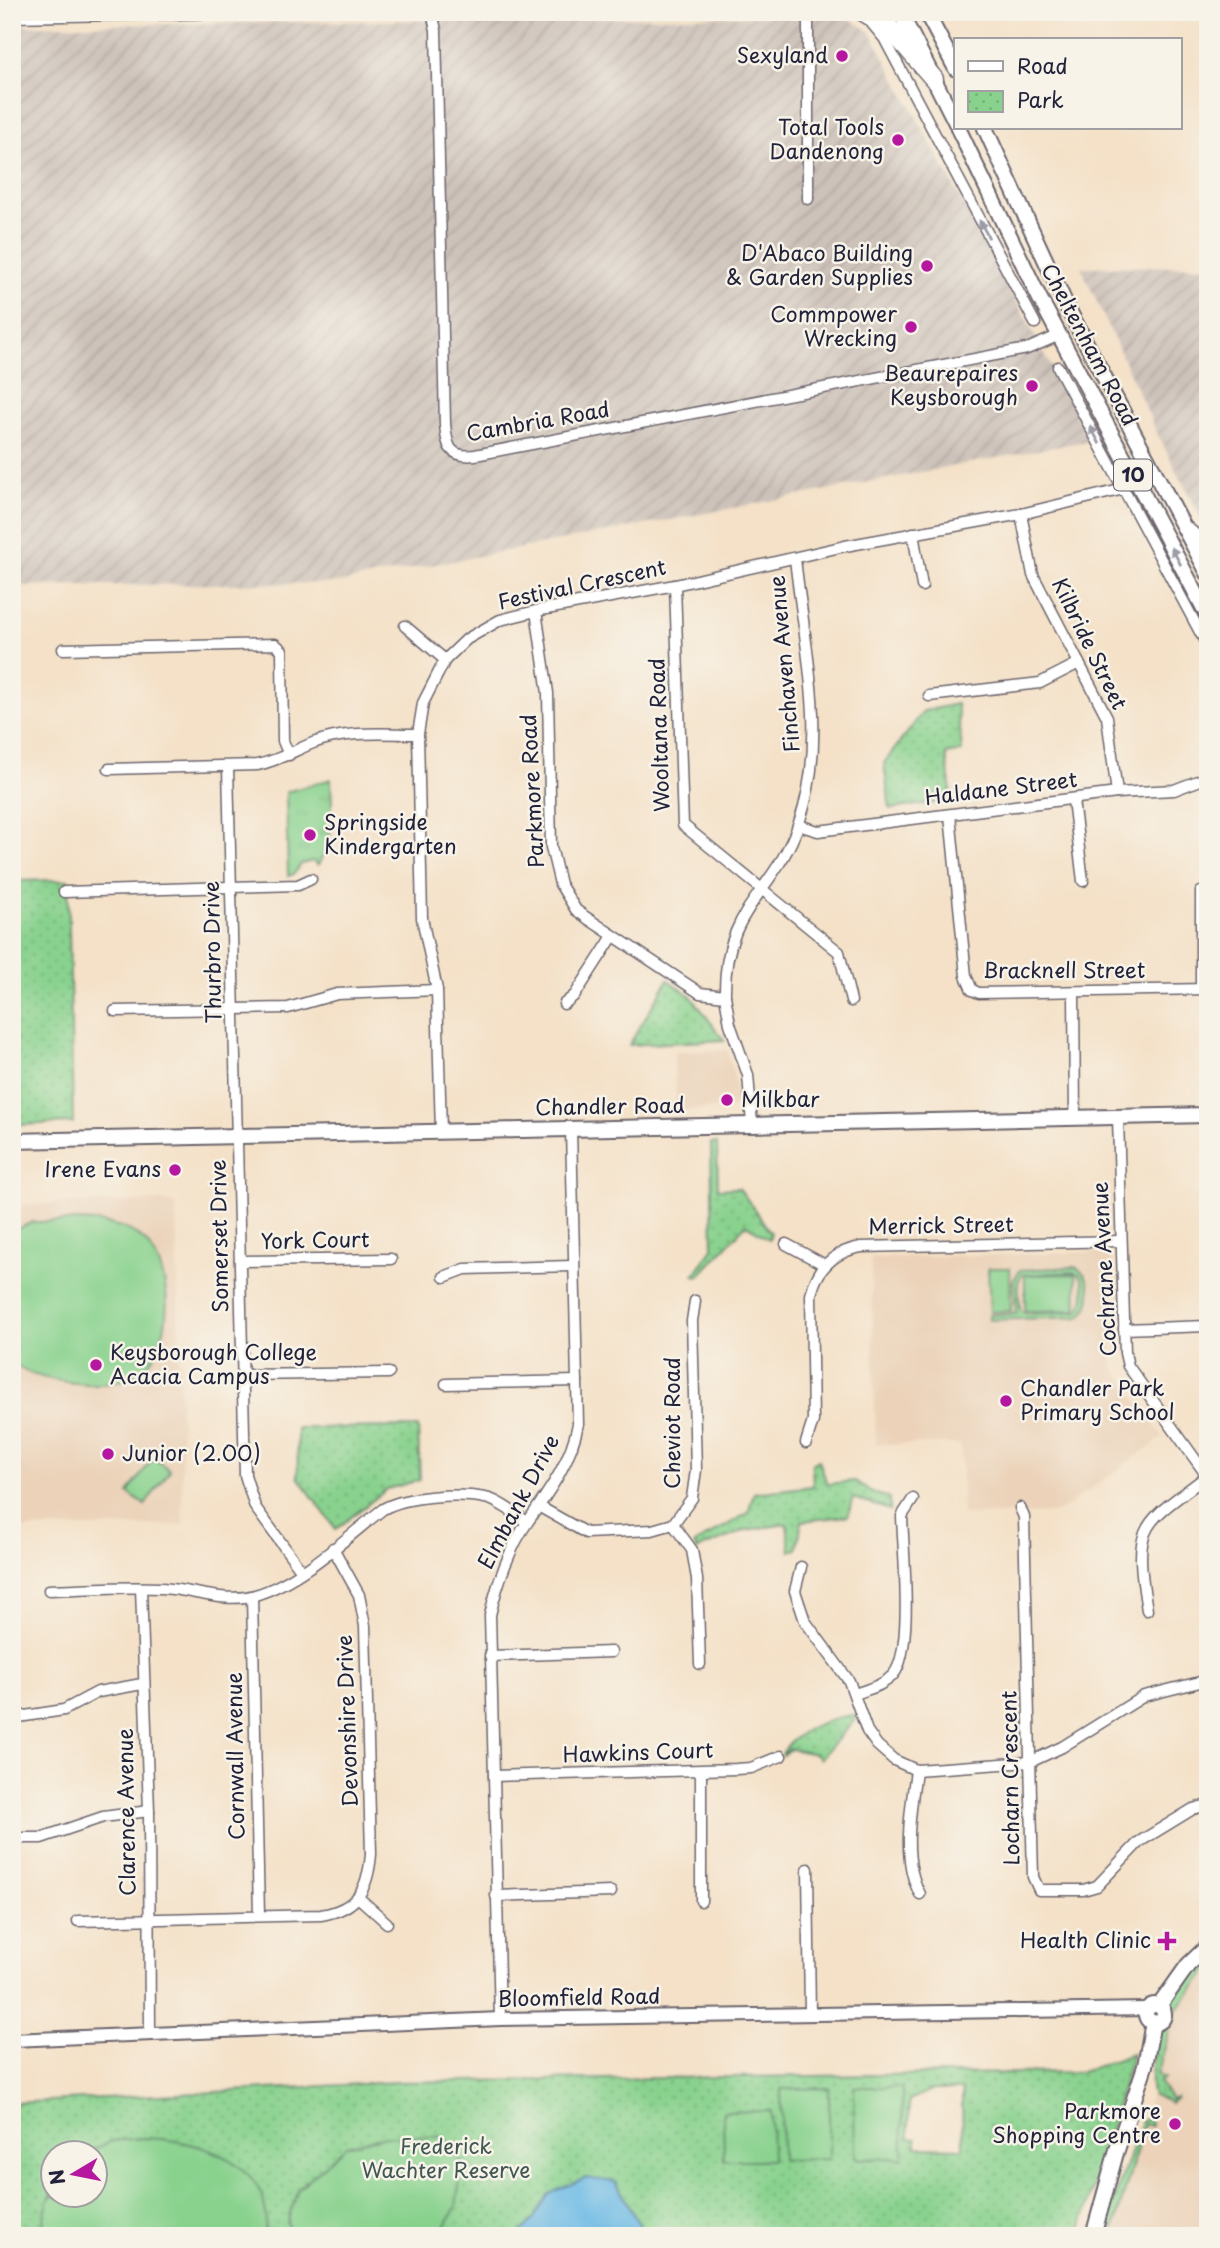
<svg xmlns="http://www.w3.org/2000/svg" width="1220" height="2248" font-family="'Playpen Sans',sans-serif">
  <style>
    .built { fill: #ebd2b8 }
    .industrial { fill: url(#industrial-furrows) }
    .grass { fill: url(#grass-tufts); stroke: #567a64; stroke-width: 2 }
    .park { fill: url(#park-dots); stroke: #567a64; stroke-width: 2; fill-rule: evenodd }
    .garden { fill: #89d28e; stroke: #567a64; stroke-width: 2; fill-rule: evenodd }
    .water { fill: #6bb9e5; stroke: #466e90; stroke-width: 2 }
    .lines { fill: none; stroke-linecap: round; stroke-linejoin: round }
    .minor-casing { stroke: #6c656c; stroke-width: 13 }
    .tertiary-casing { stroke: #6c656c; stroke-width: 16 }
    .secondary-casing { stroke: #6c656c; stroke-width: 18 }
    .primary-casing { stroke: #6c656c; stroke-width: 18 }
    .motorway-casing { stroke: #6c656c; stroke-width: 21 }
    .minor { stroke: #fff; stroke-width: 10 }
    .tertiary { stroke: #fff; stroke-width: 12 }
    .secondary { stroke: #fff; stroke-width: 14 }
    .primary { stroke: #fff; stroke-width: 14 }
    .motorway { stroke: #fff; stroke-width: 18 }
    .oneway { fill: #9c9ca7 }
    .poi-dot { fill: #b5179e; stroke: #f7f3e8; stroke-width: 2.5 }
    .labels { text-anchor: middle; stroke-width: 5; stroke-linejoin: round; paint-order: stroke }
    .shield { fill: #f7f3e8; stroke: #62616f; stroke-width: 2 }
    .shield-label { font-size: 19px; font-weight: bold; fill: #22223b }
    .poi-label { font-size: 21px; fill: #22223b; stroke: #f7f3e8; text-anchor: end }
    .street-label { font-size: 21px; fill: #22223b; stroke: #f7f3e8 }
    .park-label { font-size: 21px; fill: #415754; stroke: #f7f3e8 }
  </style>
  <defs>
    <pattern id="industrial-furrows" width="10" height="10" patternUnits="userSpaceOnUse" patternTransform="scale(1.75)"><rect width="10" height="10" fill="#cdc2b9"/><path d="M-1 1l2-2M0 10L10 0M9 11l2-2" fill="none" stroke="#b0a6a0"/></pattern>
    <pattern id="grass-tufts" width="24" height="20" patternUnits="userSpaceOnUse" patternTransform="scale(1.75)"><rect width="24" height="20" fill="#89d28e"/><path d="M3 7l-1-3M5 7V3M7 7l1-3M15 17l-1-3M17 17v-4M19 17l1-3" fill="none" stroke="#76b47b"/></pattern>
    <pattern id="park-dots" width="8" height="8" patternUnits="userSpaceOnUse" patternTransform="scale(1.75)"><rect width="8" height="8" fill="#89d28e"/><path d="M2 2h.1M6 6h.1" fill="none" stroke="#76b47b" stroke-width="1.8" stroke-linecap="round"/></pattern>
  </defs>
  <rect width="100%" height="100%" fill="#f7f3e8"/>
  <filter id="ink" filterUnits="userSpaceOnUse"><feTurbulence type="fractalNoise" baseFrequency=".0143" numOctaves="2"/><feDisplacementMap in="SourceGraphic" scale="14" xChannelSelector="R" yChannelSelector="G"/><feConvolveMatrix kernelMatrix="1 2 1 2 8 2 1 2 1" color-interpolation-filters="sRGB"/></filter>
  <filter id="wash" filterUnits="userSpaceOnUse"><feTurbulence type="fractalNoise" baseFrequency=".00686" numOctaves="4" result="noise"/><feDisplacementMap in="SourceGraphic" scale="28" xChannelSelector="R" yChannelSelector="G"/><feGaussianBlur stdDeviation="1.57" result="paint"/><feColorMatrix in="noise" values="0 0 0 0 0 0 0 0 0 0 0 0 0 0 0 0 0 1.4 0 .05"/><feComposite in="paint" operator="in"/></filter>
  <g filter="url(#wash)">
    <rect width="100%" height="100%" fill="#f4e1c8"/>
    <g class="built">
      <path d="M 727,1050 L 735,1078 L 736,1108 L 676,1110 L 674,1052 Z"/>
      <path d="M 165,1201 L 176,1205 L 183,1525 L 16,1529 L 16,1547 L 12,1547 L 12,1205 Z"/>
      <path d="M 1101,1252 L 1109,1255 L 1112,1265 L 1112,1365 L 1163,1437 L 1057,1513 L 963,1515 L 961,1444 L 876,1444 L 871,1258 Z"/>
      <path d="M 1208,1968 L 1208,2236 L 1109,2236 L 1175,2012 Z"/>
    </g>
    <g class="industrial">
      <path d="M 842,15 L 870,31 L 1091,440 L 337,583 L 12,586 L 12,26 Z"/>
      <path d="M 1208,266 L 1208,531 L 1159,437 L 1081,267 Z"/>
    </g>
    <g class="grass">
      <path d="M 331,779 C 332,816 336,831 318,865 L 313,861 L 301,864 L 294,874 L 288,876 L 286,792 Z"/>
      <path d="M 1208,1958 L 1208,1970 L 1175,2012 L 1157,2075 L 1164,2078 L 1159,2082 L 1171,2100 L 1177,2097 L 1170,2103 L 1153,2095 C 1145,2076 1161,2024 1169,2004 C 1175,1989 1196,1969 1208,1958 Z"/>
      <path d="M 1150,2118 L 1151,2126 L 1144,2124 L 1112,2236 L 1102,2236 L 1141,2121 Z"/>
    </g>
    <g class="park">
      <path d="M 957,704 L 962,751 L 946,754 L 952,800 L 890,809 L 884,763 L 924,711 Z"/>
      <path d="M 68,880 L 73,1123 L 12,1125 L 12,881 Z"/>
      <path d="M 668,980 L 691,996 L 724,1040 L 629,1045 Z"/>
      <path d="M 711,1143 L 717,1143 L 718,1189 L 739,1188 L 771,1233 L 769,1239 L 746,1225 L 699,1276 L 694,1275 L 713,1248 Z"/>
      <path d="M 418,1427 L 420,1480 L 387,1489 L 336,1529 L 298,1477 L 297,1428 Z"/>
      <path d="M 819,1460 L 827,1484 L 855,1481 L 873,1493 L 890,1498 L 890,1510 L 853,1498 L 848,1516 L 802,1521 L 797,1549 L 790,1551 L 787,1524 L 746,1530 L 697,1550 L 694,1544 L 748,1513 L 754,1493 L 813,1486 L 812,1464 Z"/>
      <path d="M 860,1714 L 820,1759 L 816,1754 L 790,1749 L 781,1756 C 795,1728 831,1717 860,1714 Z"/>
      <path d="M 1132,2054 L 1079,2236 L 645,2236 L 616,2182 L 549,2194 L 533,2220 L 518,2236 L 12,2236 L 12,2103 L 397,2082 L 1081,2072 ZM 932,2090 L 962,2090 L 963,2148 L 916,2147 L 916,2139 L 909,2138 L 909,2100 ZM 52,2154 L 94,2154 L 94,2196 L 52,2196 Z"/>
    </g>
    <g class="garden">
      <path d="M 33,1222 C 66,1222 111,1216 139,1236 C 176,1263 177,1351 135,1375 C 115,1387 90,1385 67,1382 C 47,1379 28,1375 12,1363 L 12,1231 Z"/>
      <path d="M 1074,1267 C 1093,1272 1095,1306 1080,1317 L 989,1320 L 989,1315 L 1016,1314 L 1013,1281 L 1020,1270 ZM 1073,1272 L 1079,1274 C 1086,1283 1086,1302 1079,1311 L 1026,1314 L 1020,1309 L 1018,1282 L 1022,1275 Z"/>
      <path d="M 988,1268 L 1010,1268 L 1011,1311 L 990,1312 Z"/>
      <path d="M 1076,1274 L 1077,1310 L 1025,1311 L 1025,1275 Z"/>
      <path d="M 153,1458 L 170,1470 L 145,1505 L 128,1493 Z"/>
      <path d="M 854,2087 L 902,2087 L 903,2158 L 855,2159 Z"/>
      <path d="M 829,2088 L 829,2159 L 782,2160 L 781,2089 Z"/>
      <path d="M 771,2111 L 772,2160 L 724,2160 L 723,2112 Z"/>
      <path d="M 386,2136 L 445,2137 L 462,2164 L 456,2207 L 440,2236 L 290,2236 L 287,2223 L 298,2189 L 346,2146 Z"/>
      <path d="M 142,2138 C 200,2139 278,2163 264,2236 L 46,2236 L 43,2220 L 52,2189 L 52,2196 L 94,2196 L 94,2154 L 86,2153 L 112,2141 Z"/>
    </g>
    <path class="water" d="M 585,2178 L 616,2182 L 645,2236 L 518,2236 L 533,2220 L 549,2194 Z"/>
  </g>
  <g filter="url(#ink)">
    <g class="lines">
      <defs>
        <g id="minor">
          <path d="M 808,12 L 808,199"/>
          <path d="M 856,12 L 869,20 L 884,38 L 1035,323"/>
          <path d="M 12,17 L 276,12"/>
          <path d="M 433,17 L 436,30 L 445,424 C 447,446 449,458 475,455 L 1027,349 L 1060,335"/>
          <path d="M 433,17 L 445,12"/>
          <path d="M 1058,367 L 1208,647"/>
          <path d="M 1021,514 L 1033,575 L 1107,717 L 1117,793"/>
          <path d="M 1187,527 L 1208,545"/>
          <path d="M 913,533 L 922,586"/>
          <path d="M 675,585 L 683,825 L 839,952 L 851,1001"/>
          <path d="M 536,611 L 548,693 L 551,847 L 560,884 L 576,910 L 587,918 L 700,993 L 725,996 L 730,1024 L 748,1075 L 752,1124"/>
          <path d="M 405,626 L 445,660"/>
          <path d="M 63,649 L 275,644 L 282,650 L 283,741 L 289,755"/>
          <path d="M 929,696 L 1040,683 L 1079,663"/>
          <path d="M 228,767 L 245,1475 L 255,1507 L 301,1570"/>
          <path d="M 109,769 L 257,765 C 278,761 293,751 313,743 C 346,730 383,734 418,734"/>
          <path d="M 1073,800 L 1083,881"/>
          <path d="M 950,815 L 966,976 L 972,990 L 979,993 L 1208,989"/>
          <path d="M 798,825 L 818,831 L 1117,793 L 1174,790 L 1208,777"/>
          <path d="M 64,892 L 298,885 L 311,879"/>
          <path d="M 1201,989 L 1201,892"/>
          <path d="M 1074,992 L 1075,1118"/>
          <path d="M 725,996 C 723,907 774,895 799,823 C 829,737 804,646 795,558"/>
          <path d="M 564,1004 L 575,995 L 613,936"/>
          <path d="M 115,1011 L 288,1008 L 337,994 L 437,990"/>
          <path d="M 1118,1118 L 1125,1353 L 1128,1366 L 1208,1477"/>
          <path d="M 441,1132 L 437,990 L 422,918 L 418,734 L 423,703 L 445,660 L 467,639 L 500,620 L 536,611 L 675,585 L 845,546 L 1021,514 L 1124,489"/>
          <path d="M 786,1244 L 825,1265"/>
          <path d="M 240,1261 L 391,1259"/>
          <path d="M 444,1277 L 465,1269 L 572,1266"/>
          <path d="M 1124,1329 L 1208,1326"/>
          <path d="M 243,1375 L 389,1373"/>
          <path d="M 446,1384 L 577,1381"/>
          <path d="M 806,1443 L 813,1421 L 811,1295 C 817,1268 833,1252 861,1247 L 1121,1241"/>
          <path d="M 540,1507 L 586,1533 L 652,1530 L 673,1524 L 692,1498 L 696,1470 L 692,1321 L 695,1301"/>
          <path d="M 1020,1508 L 1024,1517 L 1033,1877 L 1039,1890 L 1083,1890 L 1097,1886 L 1139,1842 L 1193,1809 L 1208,1805"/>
          <path d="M 673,1524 L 692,1550 L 697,1579 L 700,1664"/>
          <path d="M 801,1567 L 795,1591 L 805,1621 L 849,1681 L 867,1731 L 877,1745 L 894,1760 L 916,1770 L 1030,1762 L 1062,1747 L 1144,1696 L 1208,1680"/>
          <path d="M 141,1588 L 149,1811 L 150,2034"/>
          <path d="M 49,1590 C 86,1589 124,1586 161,1588 C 191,1589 225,1604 255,1595 C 300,1582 346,1538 383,1509 C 406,1496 457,1493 485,1498 C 498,1500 515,1514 527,1522"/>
          <path d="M 252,1596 L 259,1915"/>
          <path d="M 1147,1610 C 1133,1524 1140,1526 1207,1476"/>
          <path d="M 490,1656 L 611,1652"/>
          <path d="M 855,1694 C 868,1689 883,1686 893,1675 C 914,1652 903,1550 902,1516 L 913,1499"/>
          <path d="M 12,1718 L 64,1710 L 98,1692 L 142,1684"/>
          <path d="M 916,1770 C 911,1809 901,1859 920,1894"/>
          <path d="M 701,1771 L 701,1901"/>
          <path d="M 494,1776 L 736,1769 L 751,1768 L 781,1756"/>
          <path d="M 12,1838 L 41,1838 L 103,1817 L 149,1811"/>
          <path d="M 808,1869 L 810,2014"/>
          <path d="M 496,1896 L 611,1892"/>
          <path d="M 359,1898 L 387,1923"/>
          <path d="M 78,1921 L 321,1915 C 357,1909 368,1890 371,1854 L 365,1626 L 359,1595 L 333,1548"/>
          <path d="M 500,2019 L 490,1615 C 497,1584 510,1546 529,1520 C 550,1490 571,1461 578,1424 L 571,1129"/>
        </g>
        <path id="tertiary" d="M 12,2040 L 500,2019 L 1147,2009"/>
        <g id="secondary">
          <circle cx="1155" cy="2014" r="9"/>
          <path d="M 1159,2006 L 1188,1965 L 1208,1946"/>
          <path d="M 1093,2236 L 1116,2153 L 1145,2066 L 1153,2022"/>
        </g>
        <g id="primary">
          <path d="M 900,12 L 956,123"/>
          <path d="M 926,12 L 956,69"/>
          <path d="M 958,128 L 1039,297 L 1208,616"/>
          <path d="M 985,128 L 1066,305 L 1208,573"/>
          <path d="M 12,1141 L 1208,1115"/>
        </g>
        <path id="motorway" d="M 876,12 L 934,79"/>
      </defs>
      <use href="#minor" class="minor-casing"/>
      <use href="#tertiary" class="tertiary-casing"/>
      <use href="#secondary" class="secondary-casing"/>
      <use href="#primary" class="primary-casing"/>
      <use href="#motorway" class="motorway-casing"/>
      <use href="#minor" class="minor"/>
      <use href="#tertiary" class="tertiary"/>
      <use href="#secondary" class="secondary"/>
      <use href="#primary" class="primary"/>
      <use href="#motorway" class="motorway"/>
    </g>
    <defs><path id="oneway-solid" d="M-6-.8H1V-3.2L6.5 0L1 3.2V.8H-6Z" transform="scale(1.75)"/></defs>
    <g class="oneway">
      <use href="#oneway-solid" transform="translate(984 229) rotate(-118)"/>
      <use href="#oneway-solid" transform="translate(1095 435) rotate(-118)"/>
      <use href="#oneway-solid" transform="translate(1176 556) rotate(-118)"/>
    </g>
  </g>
  <g class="poi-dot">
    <circle cx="842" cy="56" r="7"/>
    <circle cx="898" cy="140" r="7"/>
    <circle cx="927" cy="266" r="7"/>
    <circle cx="911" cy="327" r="7"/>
    <circle cx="1032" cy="386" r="7"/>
    <circle cx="310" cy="835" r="7"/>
    <circle cx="727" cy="1100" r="7"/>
    <circle cx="175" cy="1170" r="7"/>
    <circle cx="96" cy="1365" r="7"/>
    <circle cx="1006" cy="1401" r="7"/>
    <circle cx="108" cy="1454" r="7"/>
    <path d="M1163.5 1930.5h7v7h7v7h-7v7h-7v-7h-7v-7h7z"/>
    <circle cx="1175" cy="2124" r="7"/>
  </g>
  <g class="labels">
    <rect class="shield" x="1114" y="459.5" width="38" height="31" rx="5"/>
    <g class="shield-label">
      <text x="1133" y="482">10</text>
    </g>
    <g class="poi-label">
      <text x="828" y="63">Sexyland</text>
      <text x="884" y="135">Total Tools<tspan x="884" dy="24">Dandenong</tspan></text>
      <text x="913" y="261">D'Abaco Building<tspan x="913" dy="24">&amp; Garden Supplies</tspan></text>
      <text x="897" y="322">Commpower<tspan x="897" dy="24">Wrecking</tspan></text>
      <text x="1018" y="381">Beaurepaires<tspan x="1018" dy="24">Keysborough</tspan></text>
      <text x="324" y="830" text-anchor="start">Springside<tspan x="324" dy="24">Kindergarten</tspan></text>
      <text x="741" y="1107" text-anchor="start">Milkbar</text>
      <text x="161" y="1177">Irene Evans</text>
      <text x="110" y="1360" text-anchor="start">Keysborough College<tspan x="110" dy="24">Acacia Campus</tspan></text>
      <text x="1020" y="1396" text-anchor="start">Chandler Park<tspan x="1020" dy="24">Primary School</tspan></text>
      <text x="122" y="1461" text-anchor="start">Junior (2.00)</text>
      <text x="1151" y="1948">Health Clinic</text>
      <text x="1161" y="2119">Parkmore<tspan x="1161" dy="24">Shopping Centre</tspan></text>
    </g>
    <g class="street-label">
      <text transform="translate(1089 345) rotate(62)" y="7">Cheltenham Road</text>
      <text transform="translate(538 422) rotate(-10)" y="7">Cambria Road</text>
      <text transform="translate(582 585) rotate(-12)" y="7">Festival Crescent</text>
      <text transform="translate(1089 644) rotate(64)" y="7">Kilbride Street</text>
      <text transform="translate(785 664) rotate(-95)" y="7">Finchaven Avenue</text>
      <text transform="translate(660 735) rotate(-92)" y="7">Wooltana Road</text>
      <text transform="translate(1001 789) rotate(-7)" y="7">Haldane Street</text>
      <text transform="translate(533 791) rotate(-93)" y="7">Parkmore Road</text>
      <text transform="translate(213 952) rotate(-91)" y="7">Thurbro Drive</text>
      <text x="1064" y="978">Bracknell Street</text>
      <text transform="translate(610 1107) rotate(-1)" y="7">Chandler Road</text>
      <text transform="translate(941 1226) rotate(-1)" y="7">Merrick Street</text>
      <text transform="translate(220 1236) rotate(-91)" y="7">Somerset Drive</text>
      <text transform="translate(315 1241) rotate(-1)" y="7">York Court</text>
      <text transform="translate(1105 1269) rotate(-93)" y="7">Cochrane Avenue</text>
      <text transform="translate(673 1423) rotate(-90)" y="7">Cheviot Road</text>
      <text transform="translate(519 1502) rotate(-62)" y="7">Elmbank Drive</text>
      <text transform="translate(348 1721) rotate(-92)" y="7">Devonshire Drive</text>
      <text transform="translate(638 1753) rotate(-2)" y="7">Hawkins Court</text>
      <text transform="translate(236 1756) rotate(-91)" y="7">Cornwall Avenue</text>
      <text transform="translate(1011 1778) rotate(-91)" y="7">Locharn Crescent</text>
      <text transform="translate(127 1812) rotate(-91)" y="7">Clarence Avenue</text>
      <text transform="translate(579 1998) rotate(-1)" y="7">Bloomfield Road</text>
    </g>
    <g class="park-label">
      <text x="446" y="2154">Frederick<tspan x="446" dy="24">Wachter Reserve</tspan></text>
    </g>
  </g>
  <rect width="1220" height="2248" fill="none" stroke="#f7f3e8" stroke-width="42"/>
  <rect x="954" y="38" width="228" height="91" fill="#f7f3e8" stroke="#a29fa3" stroke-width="2"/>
  <rect x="968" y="61" width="35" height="10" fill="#ffffff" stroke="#a29fa3" stroke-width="2"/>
  <text x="1017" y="74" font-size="21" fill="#22223b">Road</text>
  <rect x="968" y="91" width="35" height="21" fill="url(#park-dots)" stroke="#a29fa3" stroke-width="2"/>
  <text x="1017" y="108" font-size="21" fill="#22223b">Park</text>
  <g transform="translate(74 2174) rotate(260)"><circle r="33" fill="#f7f3e8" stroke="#a29fa3" stroke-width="2"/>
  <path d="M0-5L12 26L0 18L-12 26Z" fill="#b5179e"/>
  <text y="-10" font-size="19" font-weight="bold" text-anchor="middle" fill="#22223b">N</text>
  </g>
</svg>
